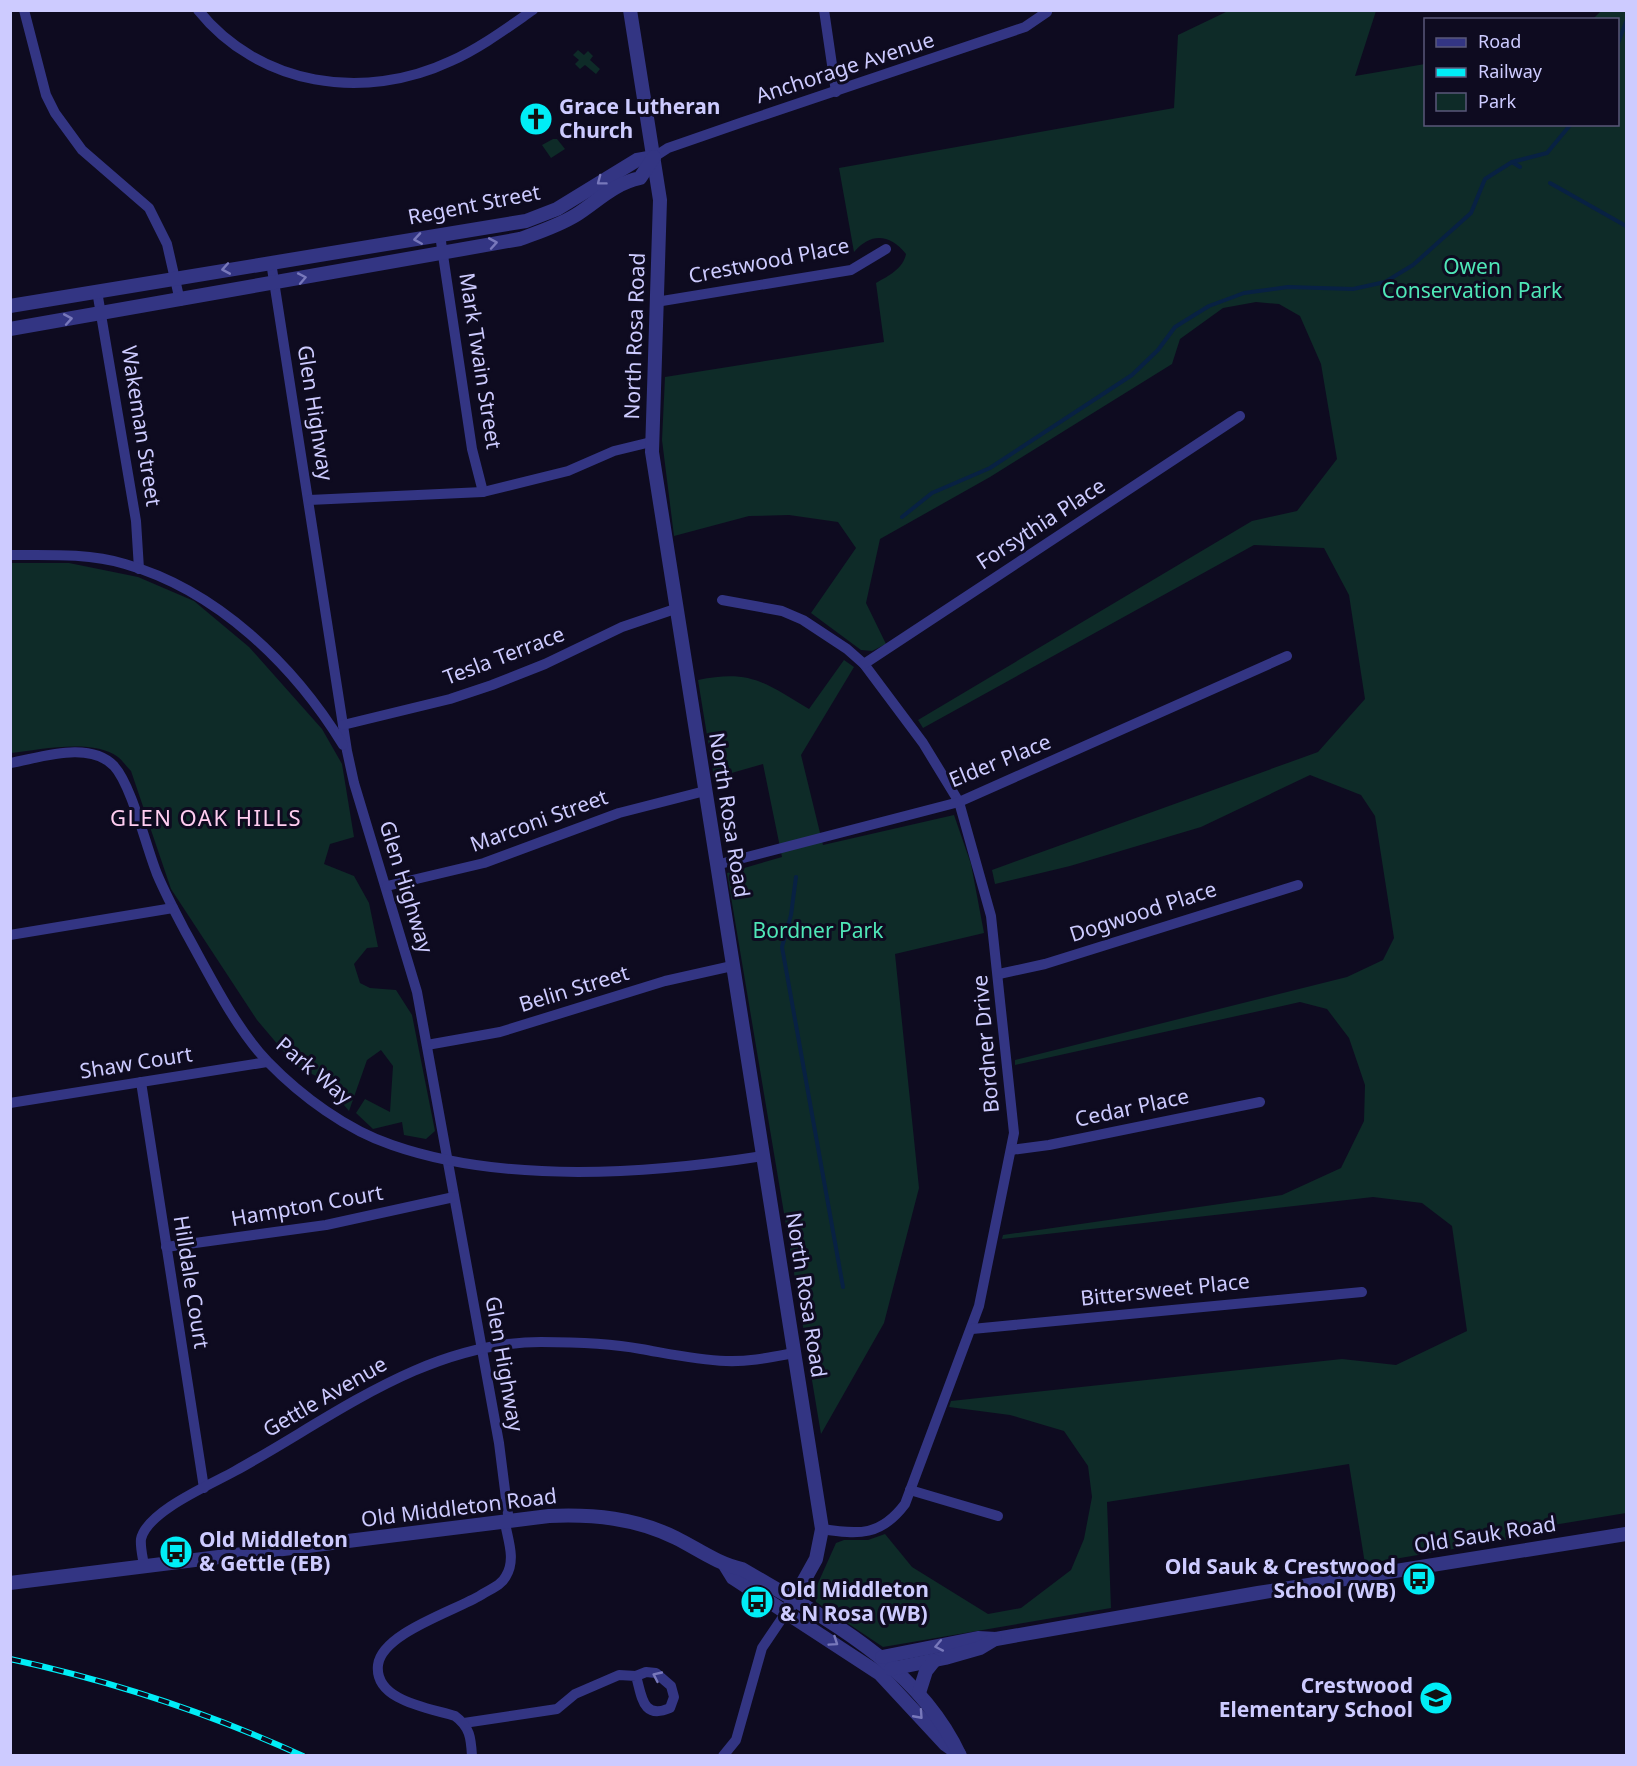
<svg xmlns="http://www.w3.org/2000/svg" width="1637" height="1766" font-family="'Noto Sans',sans-serif">
  <style>
    .green { fill: #0e2b28 }
    .lines { fill: none; stroke-linecap: round; stroke-linejoin: round }
    .stream { stroke: #082143; stroke-width: 4 }
    .minor { stroke: #333583; stroke-width: 10 }
    .tertiary { stroke: #333583; stroke-width: 14 }
    .rail-casing { stroke: #00edf6; stroke-width: 6 }
    .rail { stroke: #0e0b20; stroke-width: 4; stroke-dasharray: 11; stroke-linecap: butt }
    .oneway { stroke: #7878bb }
    .labels { text-anchor: middle; stroke-width: 6; stroke-linejoin: round; paint-order: stroke }
    .street-label { font-size: 21px; fill: #cdcbff; stroke: #0e0b20 }
    .poi-label { font-size: 21px; font-weight: bold; fill: #cdcbff; stroke: #0e0b20; text-anchor: start }
    .park-label { font-size: 21px; fill: #4fe6b7; stroke: #0e0b20 }
    .neighbourhood-label { font-size: 22px; letter-spacing: 1.5px; fill: #ffcdf0; stroke: #0e0b20 }
  </style>
  <rect width="100%" height="100%" fill="#0e0b20"/>
  <g class="green">
    <path d="M 1228,11 L 1376,11 L 1355,76 L 1425,64 L 1426,124 L 1618,124 L 1618,20 L 1593,19 L 1601,11 L 1626,11 L 1626,1513 L 1505,1533 L 1506,1540 L 1365,1564 L 1349,1464 L 1107,1502 L 1111,1608 L 883,1647 L 816,1602 L 814,1592 L 836,1543 L 844,1540 L 868,1540 L 885,1534 L 912,1567 L 988,1614 L 1021,1608 L 1071,1570 L 1084,1539 L 1092,1497 L 1088,1466 L 1064,1431 L 1010,1415 L 949,1407 L 951,1401 L 1342,1359 L 1396,1365 L 1467,1331 L 1452,1226 L 1422,1203 L 1373,1197 L 1002,1239 L 1003,1235 L 1282,1195 L 1341,1168 L 1364,1121 L 1365,1085 L 1349,1038 L 1327,1009 L 1300,1002 L 1015,1065 L 1015,1060 L 1347,977 L 1383,960 L 1394,938 L 1375,816 L 1361,795 L 1310,775 L 1201,827 L 1070,866 L 995,884 L 992,870 L 1318,752 L 1365,699 L 1349,595 L 1324,548 L 1254,545 L 923,728 L 918,720 L 1252,521 L 1297,511 L 1337,459 L 1321,364 L 1300,316 L 1279,304 L 1256,302 L 1223,308 L 1180,339 L 1172,364 L 990,477 L 880,539 L 866,603 L 886,644 L 872,651 L 861,650 L 811,613 L 856,548 L 838,522 L 789,515 L 749,516 L 674,536 L 662,440 L 665,377 L 884,342 L 876,283 C 888,276 903,269 906,254 C 890,234 871,232 854,252 L 839,168 L 1174,108 L 1178,35 Z"/>
    <path d="M 578,50 L 584,55 L 588,51 L 593,56 L 590,60 L 600,69 L 596,74 L 585,65 L 580,69 L 575,64 L 579,60 L 573,55 Z"/>
    <path d="M 553,139 L 557,139 L 565,149 L 551,158 L 542,145 Z"/>
    <path d="M 10,563 L 69,563 L 138,577 L 194,601 L 249,647 L 322,729 L 342,764 L 354,837 L 330,844 L 324,864 L 354,876 L 369,903 L 378,947 L 367,948 L 354,964 L 360,983 L 370,988 L 396,990 L 412,1015 L 435,1131 L 426,1139 L 404,1135 L 402,1122 L 373,1129 L 356,1113 L 365,1099 L 390,1112 L 393,1066 L 381,1050 L 367,1060 L 349,1111 L 322,1079 L 296,1066 L 257,1020 L 171,889 L 131,771 C 126,766 122,760 118,757 C 93,738 39,750 11,753 Z"/>
    <path d="M 844,660 L 854,667 L 801,755 L 823,845 L 954,815 L 971,864 L 984,933 L 895,954 L 919,1188 L 884,1323 L 821,1434 L 727,873 L 782,857 L 763,764 L 714,778 L 698,680 C 751,669 765,683 809,709 Z"/>
  </g>
  <g class="lines">
    <g class="stream">
      <path d="M 1618,43 L 1626,22"/>
      <path d="M 1512,162 L 1520,167"/>
      <path d="M 1550,183 L 1626,226"/>
      <path d="M 902,517 L 932,493 L 990,468 L 1132,375 L 1158,350 L 1175,327 L 1209,306 L 1244,293 L 1288,287 L 1353,289 L 1385,282 L 1413,265 L 1471,213 L 1485,179 L 1512,162 L 1547,153 L 1571,124"/>
      <path d="M 796,877 L 791,915 L 782,947 L 843,1287"/>
    </g>
    <g class="minor">
      <path d="M 24,10 L 46,95 L 55,113 L 82,150 L 149,208 L 167,244 L 180,301"/>
      <path d="M 198,10 C 259,86 364,102 451,61 C 480,48 507,28 533,10"/>
      <path d="M 824,10 L 836,92"/>
      <path d="M 654,157 L 668,148 L 743,122 L 1025,27 L 1047,12"/>
      <path d="M 440,235 L 472,449 L 483,492"/>
      <path d="M 271,262 L 347,751 L 354,783 L 417,992 L 499,1443 L 509,1522"/>
      <path d="M 97,291 L 136,521 L 139,569"/>
      <path d="M 656,302 L 851,270 L 886,249"/>
      <path d="M 309,500 L 483,492 L 568,471 L 614,451 L 651,442"/>
      <path d="M 10,555 C 47,555 89,553 125,564 C 217,590 294,665 343,745"/>
      <path d="M 722,600 L 782,611 L 803,620 L 847,649 L 864,664 L 923,743 L 959,802 L 991,916 L 1014,1133 L 979,1306 L 905,1504 C 881,1536 859,1535 822,1529"/>
      <path d="M 864,664 L 1240,416"/>
      <path d="M 343,725 L 450,699 L 492,685 L 545,664 L 622,627 L 675,609"/>
      <path d="M 10,763 C 40,758 89,740 114,766 C 132,786 146,847 157,874 C 165,893 175,912 185,931 C 208,972 235,1028 268,1062 C 301,1096 347,1130 392,1145 C 504,1184 648,1174 763,1156"/>
      <path d="M 716,865 L 959,802 L 1287,656"/>
      <path d="M 387,886 L 484,863 L 619,813 L 705,791"/>
      <path d="M 10,935 L 173,908"/>
      <path d="M 999,974 L 1045,964 L 1298,885"/>
      <path d="M 427,1045 L 500,1032 L 665,981 L 732,966"/>
      <path d="M 141,1082 L 204,1488"/>
      <path d="M 10,1103 L 267,1062"/>
      <path d="M 1011,1150 L 1049,1145 L 1260,1102"/>
      <path d="M 166,1247 L 326,1225 L 454,1197"/>
      <path d="M 972,1329 L 1362,1292"/>
      <path d="M 910,1490 L 998,1516"/>
      <path d="M 144,1566 C 143,1558 140,1547 141,1539 C 147,1511 212,1484 235,1471 C 332,1418 425,1342 541,1342 C 574,1342 609,1343 641,1349 C 670,1354 697,1360 726,1361 C 749,1362 772,1357 794,1353"/>
      <path d="M 464,1723 L 557,1709 L 575,1694 L 619,1675 L 636,1676 L 646,1672 L 656,1673 L 671,1686 L 674,1697 L 670,1708 C 642,1720 642,1696 636,1676"/>
      <path d="M 472,1756 C 471,1738 470,1727 455,1716 C 430,1708 374,1701 378,1665 C 382,1633 455,1611 481,1595 C 490,1589 501,1586 506,1576 C 516,1560 508,1540 505,1523"/>
      <path d="M 723,1756 L 736,1740 L 762,1648 L 787,1611"/>
    </g>
    <g class="tertiary">
      <path d="M 630,10 L 660,200 L 652,452 L 822,1529 L 816,1559 L 787,1611"/>
      <path d="M 10,306 L 526,221 L 557,209 L 637,160 L 654,157"/>
      <path d="M 10,329 L 520,239 C 539,232 558,226 576,215 C 598,201 613,184 640,178 L 654,157"/>
      <path d="M 725,1565 L 733,1578 L 880,1674 L 945,1744 L 959,1754"/>
      <path d="M 10,1583 L 549,1516 C 593,1514 636,1518 676,1538 C 698,1549 718,1564 742,1569 C 825,1618 918,1665 960,1756"/>
      <path d="M 882,1657 L 978,1638 L 996,1639 L 1258,1593 L 1626,1534"/>
      <path d="M 891,1669 L 945,1658 L 980,1648 L 995,1639"/>
      <path d="M 919,1693 L 926,1671 L 934,1661"/>
    </g>
    <defs>
      <path id="rail" d="M 10,1659 C 112,1681 209,1713 303,1756"/>
    </defs>
    <use href="#rail" class="rail-casing"/>
    <use href="#rail" class="rail"/>
  </g>
  <defs><path id="oneway-chevron" d="M-2-3.5L2.5 0L-2 3.5" fill="none" stroke-width="1.6" stroke-linecap="round" stroke-linejoin="round" transform="scale(1.5)"/></defs>
  <g class="oneway">
    <use href="#oneway-chevron" transform="translate(601 181) rotate(143)"/>
    <use href="#oneway-chevron" transform="translate(418 239) rotate(171)"/>
    <use href="#oneway-chevron" transform="translate(493 243) rotate(-10)"/>
    <use href="#oneway-chevron" transform="translate(226 269) rotate(170)"/>
    <use href="#oneway-chevron" transform="translate(302 278) rotate(-11)"/>
    <use href="#oneway-chevron" transform="translate(68 319) rotate(-10)"/>
    <use href="#oneway-chevron" transform="translate(834 1642) rotate(34)"/>
    <use href="#oneway-chevron" transform="translate(939 1646) rotate(169)"/>
    <use href="#oneway-chevron" transform="translate(657 1676) rotate(-155)"/>
    <use href="#oneway-chevron" transform="translate(919 1715) rotate(48)"/>
  </g>
  <defs>
    <symbol id="church-disc" viewBox="-11 -11 22 22"><circle r="9.5" fill="#00edf6" stroke="#0e0b20"/><path d="M-1.2-6h2.4v3.5h3.3v2.4h-3.3V6h-2.4V-.1h-3.3v-2.4h3.3Z" fill="#111"/></symbol>
    <symbol id="bus-disc" viewBox="-11 -11 22 22"><circle r="9.5" fill="#00edf6" stroke="#0e0b20"/><path d="M-5-6H5V4H4V6H2V4H-2V6H-4V4H-5ZM-3.5-4V0h7V-4ZM-3.5 1.2v1.5H-2V1.2ZM2 1.2v1.5H3.5V1.2Z" fill="#111"/></symbol>
    <symbol id="school-disc" viewBox="-11 -11 22 22"><circle r="9.5" fill="#00edf6" stroke="#0e0b20"/><path d="M0-5L7-2L0 1L-7-2ZM-4 1L0 2.5L4 1V4Q0 6-4 4Z" fill="#111"/></symbol>
  </defs>
  <g fill-rule="evenodd">
    <use href="#church-disc" x="517" y="100" width="38" height="38"/>
    <use href="#bus-disc" x="157" y="1533" width="38" height="38"/>
    <use href="#bus-disc" x="1400" y="1560" width="38" height="38"/>
    <use href="#bus-disc" x="738" y="1583" width="38" height="38"/>
    <use href="#school-disc" x="1417" y="1679" width="38" height="38"/>
  </g>
  <g class="labels">
    <g class="street-label">
      <text transform="translate(845 68) rotate(-18)" y="7">Anchorage Avenue</text>
      <text transform="translate(474 205) rotate(-11)" y="7">Regent Street</text>
      <text transform="translate(769 261) rotate(-11)" y="7">Crestwood Place</text>
      <text transform="translate(635 336) rotate(-88)" y="7">North Rosa Road</text>
      <text transform="translate(480 361) rotate(81)" y="7">Mark Twain Street</text>
      <text transform="translate(315 413) rotate(81)" y="7">Glen Highway</text>
      <text transform="translate(141 426) rotate(81)" y="7">Wakeman Street</text>
      <text transform="translate(1041 524) rotate(-33)" y="7">Forsythia Place</text>
      <text transform="translate(504 656) rotate(-21)" y="7">Tesla Terrace</text>
      <text transform="translate(1000 761) rotate(-22)" y="7">Elder Place</text>
      <text transform="translate(729 815) rotate(81)" y="7">North Rosa Road</text>
      <text transform="translate(539 821) rotate(-20)" y="7">Marconi Street</text>
      <text transform="translate(406 887) rotate(73)" y="7">Glen Highway</text>
      <text transform="translate(1143 912) rotate(-18)" y="7">Dogwood Place</text>
      <text transform="translate(574 989) rotate(-17)" y="7">Belin Street</text>
      <text transform="translate(986 1044) rotate(-95)" y="7">Bordner Drive</text>
      <text transform="translate(136 1063) rotate(-9)" y="7">Shaw Court</text>
      <text transform="translate(314 1071) rotate(40)" y="7">Park Way</text>
      <text transform="translate(1132 1108) rotate(-12)" y="7">Cedar Place</text>
      <text transform="translate(307 1206) rotate(-10)" y="7">Hampton Court</text>
      <text transform="translate(191 1282) rotate(81)" y="7">Hilldale Court</text>
      <text transform="translate(1165 1290) rotate(-6)" y="7">Bittersweet Place</text>
      <text transform="translate(806 1295) rotate(81)" y="7">North Rosa Road</text>
      <text transform="translate(504 1364) rotate(80)" y="7">Glen Highway</text>
      <text transform="translate(325 1397) rotate(-30)" y="7">Gettle Avenue</text>
      <text transform="translate(459 1508) rotate(-7)" y="7">Old Middleton Road</text>
      <text transform="translate(1485 1535) rotate(-9)" y="7">Old Sauk Road</text>
    </g>
    <g class="poi-label">
      <text x="559" y="114">Grace Lutheran<tspan x="559" dy="24">Church</tspan></text>
      <text x="199" y="1547">Old Middleton<tspan x="199" dy="24">&amp; Gettle (EB)</tspan></text>
      <text x="1396" y="1574" text-anchor="end">Old Sauk &amp; Crestwood<tspan x="1396" dy="24">School (WB)</tspan></text>
      <text x="780" y="1597">Old Middleton<tspan x="780" dy="24">&amp; N Rosa (WB)</tspan></text>
      <text x="1413" y="1693" text-anchor="end">Crestwood<tspan x="1413" dy="24">Elementary School</tspan></text>
    </g>
    <g class="park-label">
      <text x="1472" y="274">Owen<tspan x="1472" dy="24">Conservation Park</tspan></text>
      <text x="818" y="938">Bordner Park</text>
    </g>
    <g class="neighbourhood-label">
      <text x="206" y="826">GLEN OAK HILLS</text>
    </g>
  </g>
  <rect width="1637" height="1766" fill="none" stroke="#cdcbff" stroke-width="24"/>
  <rect x="1424" y="18" width="195" height="108" fill="#0e0b20" stroke="#5a5879" stroke-width="1.5"/>
  <rect x="1436" y="38" width="30" height="9" fill="#333583" stroke="#5a5879" stroke-width="1.5"/>
  <text x="1478" y="48" font-size="18" fill="#cdcbff">Road</text>
  <rect x="1436" y="68" width="30" height="9" fill="#00edf6" stroke="#5a5879" stroke-width="1.5"/>
  <text x="1478" y="78" font-size="18" fill="#cdcbff">Railway</text>
  <rect x="1436" y="93" width="30" height="18" fill="#0e2b28" stroke="#5a5879" stroke-width="1.5"/>
  <text x="1478" y="108" font-size="18" fill="#cdcbff">Park</text>
</svg>
